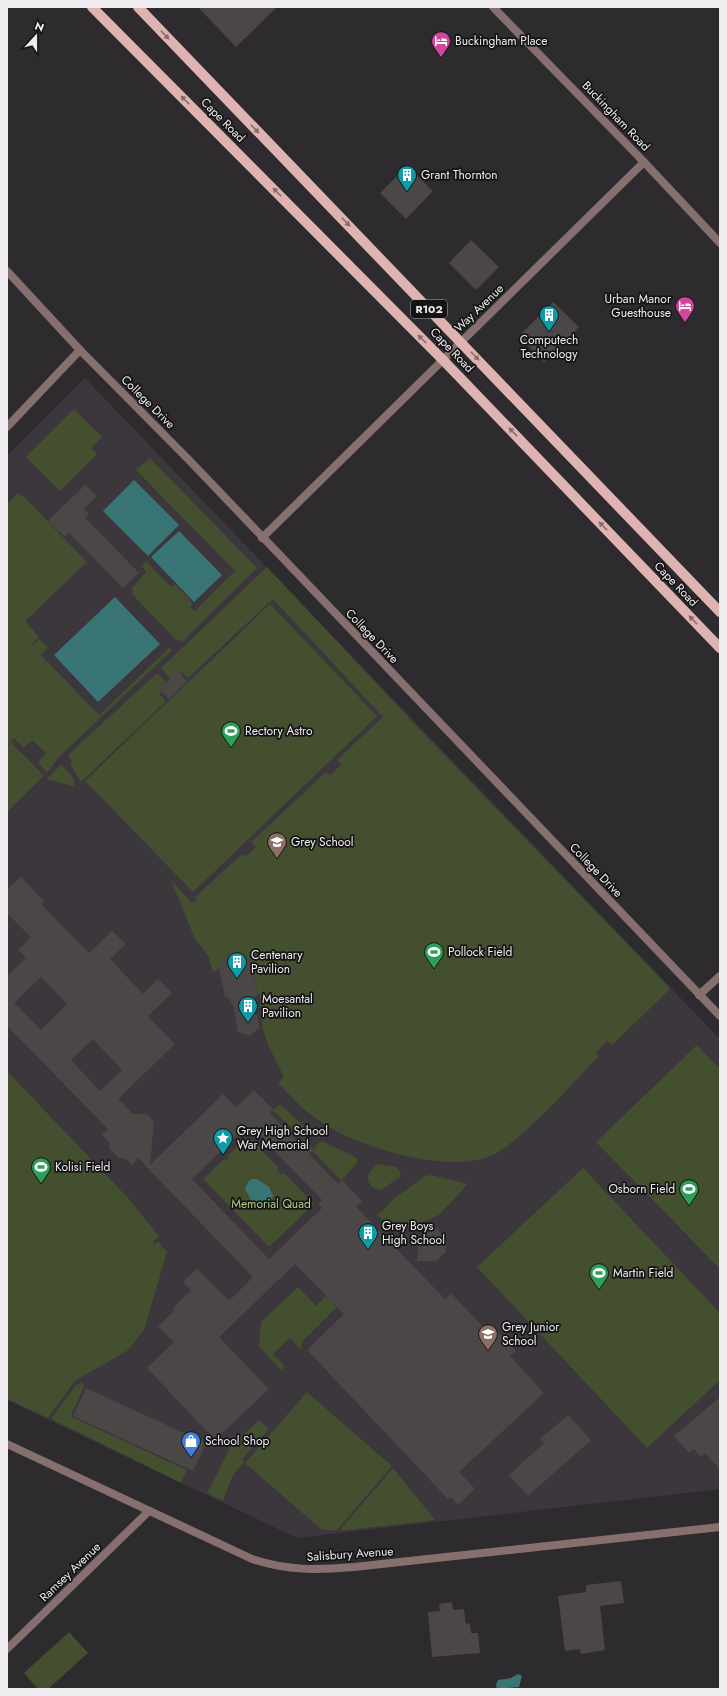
<svg xmlns="http://www.w3.org/2000/svg" width="727" height="1696" font-family="Jost,sans-serif">
  <style>
    .built { fill: #3c363d }
    .green { fill: #434f2f }
    .water { fill: #397575 }
    .building { fill: #4a4746; fill-rule: evenodd }
    .lines { fill: none; stroke-linecap: round; stroke-linejoin: round }
    .street { stroke: #86706f; stroke-width: 8 }
    .primary { stroke: #e0b3b3; stroke-width: 10 }
    .oneway { fill: #856b6c }
    .labels { text-anchor: middle; stroke-width: 3.5; stroke-linejoin: round; paint-order: stroke }
    .shield { fill: #151415; stroke: #adabad; stroke-width: 1 }
    .shield-label { font-size: 11px; font-weight: bold; fill: #eeecee }
    .poi-label { font-size: 12px; fill: #eeecee; stroke: #151415; text-anchor: start }
    .street-label { font-size: 12px; fill: #eeecee; stroke: #151415 }
    .park-label { font-size: 12px; fill: #b1ca88; stroke: #151415 }
  </style>
  <rect width="100%" height="100%" fill="#2d2b2e"/>
  <path class="built" d="M 85,378 L 720,1039 L 720,1489 L 297,1538 L 7,1400 L 7,456 Z"/>
  <g class="green">
    <path d="M 74,409 L 102,437 L 91,448 L 97,454 L 60,491 L 26,457 Z"/>
    <path d="M 150,458 L 257,568 L 182,642 L 179,639 L 177,641 L 133,595 L 132,588 L 146,572 L 142,565 L 146,561 L 171,587 L 175,584 L 193,603 L 190,607 L 195,611 L 235,571 L 136,470 Z"/>
    <path d="M 18,493 L 24,497 L 87,562 L 25,621 L 39,637 L 27,650 L 39,639 L 48,648 L 41,654 L 42,656 L 99,715 L 170,647 L 171,651 L 58,758 L 47,773 L 38,762 L 46,753 L 32,740 L 24,748 L 14,738 L 7,745 L 7,504 Z"/>
    <path d="M 267,567 L 424,734 L 670,988 L 668,991 L 612,1045 L 607,1041 L 596,1053 L 599,1056 C 569,1087 535,1127 500,1151 C 459,1179 359,1148 321,1122 C 305,1112 291,1097 278,1083 L 284,1077 L 269,1047 L 262,1027 L 260,995 L 258,993 L 250,959 L 230,952 L 220,962 L 221,968 L 213,972 L 208,955 L 195,939 L 171,880 L 192,903 L 197,900 L 195,897 L 242,854 L 245,857 L 256,847 L 251,842 L 326,772 L 330,775 L 341,765 L 337,760 L 383,717 L 273,599 L 188,678 L 182,672 L 170,679 L 161,668 Z"/>
    <path d="M 270,604 L 377,716 L 193,892 L 85,781 Z"/>
    <path d="M 157,673 L 166,682 L 159,689 L 162,692 L 159,694 L 166,701 L 81,782 L 70,764 L 72,762 L 69,758 L 69,754 Z"/>
    <path d="M 11,742 L 44,776 L 7,812 L 7,746 Z"/>
    <path d="M 61,765 L 73,777 L 75,787 L 47,779 Z"/>
    <path d="M 697,1045 L 720,1069 L 720,1269 L 596,1142 Z"/>
    <path d="M 7,1071 L 128,1198 L 159,1236 L 153,1242 L 154,1244 L 158,1241 L 167,1252 L 144,1330 L 127,1351 L 75,1381 L 48,1418 L 7,1399 Z"/>
    <path d="M 279,1105 L 282,1106 L 310,1132 L 305,1140 L 273,1111 Z"/>
    <path d="M 248,1136 L 279,1168 L 277,1170 L 282,1175 L 284,1173 L 314,1204 L 269,1247 L 203,1179 L 224,1159 L 226,1160 L 228,1158 L 227,1156 Z"/>
    <path d="M 320,1142 L 324,1142 L 357,1158 L 357,1163 L 341,1181 L 313,1151 L 317,1144 Z"/>
    <path d="M 378,1164 L 396,1167 L 401,1173 L 400,1177 L 381,1190 L 373,1188 C 364,1179 368,1171 378,1164 Z"/>
    <path d="M 583,1168 L 720,1313 L 720,1380 L 647,1448 L 477,1267 Z"/>
    <path d="M 431,1175 L 468,1184 L 439,1215 L 416,1225 L 403,1228 L 394,1227 L 388,1225 L 377,1214 L 385,1209 L 392,1200 L 425,1176 Z"/>
    <path d="M 298,1287 L 316,1306 L 326,1296 L 337,1307 L 302,1342 L 301,1350 L 290,1338 L 273,1354 L 285,1366 L 281,1370 L 259,1346 L 261,1322 Z"/>
    <path d="M 81,1383 L 85,1385 L 71,1415 L 72,1417 L 187,1470 L 181,1483 L 51,1419 L 75,1386 Z"/>
    <path d="M 307,1392 L 392,1466 L 337,1530 L 322,1530 L 245,1463 Z"/>
    <path d="M 259,1420 L 269,1429 L 242,1459 L 244,1462 L 232,1477 L 223,1501 L 207,1493 L 231,1446 Z"/>
    <path d="M 393,1468 L 435,1520 L 339,1531 Z"/>
    <path d="M 69,1632 L 88,1653 L 48,1689 L 38,1689 L 24,1673 Z"/>
  </g>
  <g class="water">
    <path d="M 134,480 L 179,525 L 148,556 L 103,511 Z"/>
    <path d="M 179,531 L 222,575 L 194,602 L 151,557 Z"/>
    <path d="M 115,597 L 160,644 L 98,702 L 54,655 Z"/>
    <path d="M 252,1179 L 257,1179 L 269,1187 L 273,1196 L 268,1204 L 261,1207 L 251,1200 L 245,1189 L 248,1182 Z"/>
    <path d="M 518,1674 L 522,1676 L 519,1687 L 497,1689 L 496,1685 L 498,1680 L 511,1678 Z"/>
  </g>
  <g class="building">
    <path d="M 198,7 L 277,7 L 236,47 Z"/>
    <path d="M 407,166 L 433,191 L 406,219 L 380,193 Z"/>
    <path d="M 471,240 L 499,267 L 476,290 L 449,263 Z"/>
    <path d="M 553,302 L 579,327 L 544,362 L 519,336 Z"/>
    <path d="M 85,485 L 97,496 L 84,509 L 89,514 L 85,518 L 139,573 L 123,588 L 69,533 L 65,537 L 48,521 Z"/>
    <path d="M 178,671 L 187,682 L 169,699 L 159,689 Z"/>
    <path d="M 21,877 L 44,901 L 41,904 L 89,953 L 112,931 L 126,944 L 110,959 L 143,994 L 158,979 L 172,993 L 148,1016 L 175,1044 L 118,1099 L 133,1114 L 147,1114 L 154,1122 L 150,1165 L 223,1094 L 236,1107 L 254,1090 L 274,1110 L 270,1113 L 300,1144 L 304,1139 L 314,1150 L 309,1154 L 338,1184 L 342,1180 L 362,1201 L 356,1207 L 445,1299 L 451,1293 L 485,1329 L 491,1324 L 516,1351 L 510,1356 L 544,1393 L 459,1472 L 475,1489 L 458,1505 L 451,1497 L 448,1499 L 307,1350 L 344,1314 L 295,1264 L 219,1337 L 269,1389 L 215,1440 L 147,1368 L 174,1342 L 158,1326 L 175,1310 L 173,1308 L 191,1290 L 183,1282 L 197,1269 L 229,1301 L 253,1277 L 138,1158 L 132,1165 L 124,1158 L 119,1158 L 109,1148 L 109,1143 L 102,1135 L 108,1129 L 7,1026 L 7,976 L 26,958 L 18,950 L 31,937 L 7,913 L 7,890 ZM 41,977 L 67,1004 L 41,1030 L 14,1003 ZM 93,1039 L 122,1070 L 100,1091 L 71,1060 ZM 245,1128 L 250,1133 L 254,1130 L 322,1200 L 318,1204 L 322,1208 L 269,1259 L 192,1179 Z"/>
    <path d="M 230,952 L 250,958 L 258,994 L 242,1010 L 257,1015 L 260,1027 L 250,1036 L 238,1032 L 233,1004 L 230,1003 L 228,997 L 225,997 L 223,987 L 219,969 L 221,968 L 220,962 Z"/>
    <path d="M 430,1228 L 437,1229 L 446,1239 L 446,1252 L 436,1261 L 417,1261 L 419,1240 Z"/>
    <path d="M 86,1388 L 206,1443 L 193,1471 L 73,1416 Z"/>
    <path d="M 720,1397 L 720,1469 L 705,1453 L 701,1457 L 694,1449 L 689,1453 L 674,1436 Z"/>
    <path d="M 568,1415 L 591,1440 L 528,1496 L 509,1475 L 544,1443 L 540,1439 Z"/>
    <path d="M 621,1581 L 624,1603 L 600,1606 L 605,1650 L 581,1654 L 580,1649 L 565,1651 L 558,1596 L 586,1592 L 586,1585 Z"/>
    <path d="M 452,1602 L 453,1610 L 464,1609 L 466,1624 L 470,1623 L 471,1633 L 478,1633 L 480,1653 L 432,1657 L 428,1612 L 440,1611 L 439,1604 Z"/>
  </g>
  <g class="lines">
    <g class="street">
      <path d="M 493,7 L 644,162 L 720,243"/>
      <path d="M 7,271 L 80,350 L 189,460 L 720,1016"/>
      <path d="M 7,427 L 80,350"/>
      <path d="M 262,538 L 644,162"/>
      <path d="M 699,995 L 720,976"/>
      <path d="M 7,1444 L 252,1559 C 288,1571 317,1570 354,1567 L 720,1527"/>
      <path d="M 7,1649 L 149,1511"/>
    </g>
    <g class="primary">
      <path d="M 92,7 L 443,360 L 720,648"/>
      <path d="M 138,7 L 720,612"/>
    </g>
  </g>
  <defs><path id="oneway-solid" d="M-6-.8H1V-3.2L6.5 0L1 3.2V.8H-6Z"/></defs>
  <g class="oneway">
    <use href="#oneway-solid" transform="translate(165 35) rotate(46)"/>
    <use href="#oneway-solid" transform="translate(185 100) rotate(-135)"/>
    <use href="#oneway-solid" transform="translate(255 129) rotate(46)"/>
    <use href="#oneway-solid" transform="translate(277 192) rotate(-135)"/>
    <use href="#oneway-solid" transform="translate(346 222) rotate(46)"/>
    <use href="#oneway-solid" transform="translate(422 339) rotate(-135)"/>
    <use href="#oneway-solid" transform="translate(475 356) rotate(46)"/>
    <use href="#oneway-solid" transform="translate(513 432) rotate(-134)"/>
    <use href="#oneway-solid" transform="translate(603 526) rotate(-134)"/>
    <use href="#oneway-solid" transform="translate(693 620) rotate(-134)"/>
  </g>
  <defs>
    <symbol id="hotel-pin" viewBox="-11 -11 22 30"><path d="M0 17L-7.5 6A9.5 9.5 0 1 1 7.5 6Z" fill="#d1479c" stroke="#151415"/><path d="M-6-4.5h1.5V1H6V5H4.5V3h-9V5H-6ZM-4 0a1.8 1.8 0 1 1 3.6 0ZM.5 0V-2.5h3Q6-2.5 6 0Z" fill="#fff"/></symbol>
    <symbol id="building-pin" viewBox="-11 -11 22 30"><path d="M0 17L-7.5 6A9.5 9.5 0 1 1 7.5 6Z" fill="#0f9aa8" stroke="#151415"/><path d="M-4-6H4V6H1V3H-1V6H-4ZM-2.5-4.3h1.7v1.8h-1.7ZM.8-4.3h1.7v1.8H.8ZM-2.5-1h1.7V.8h-1.7ZM.8-1h1.7V.8H.8Z" fill="#fff"/></symbol>
    <symbol id="stadium-pin" viewBox="-11 -11 22 30"><path d="M0 17L-7.5 6A9.5 9.5 0 1 1 7.5 6Z" fill="#2e9e5b" stroke="#151415"/><path d="M0-5a6.5 5 0 1 0 0 10a6.5 5 0 1 0 0-10ZM-3.5-1.8h7v3.6h-7Z" fill="#fff"/></symbol>
    <symbol id="school-pin" viewBox="-11 -11 22 30"><path d="M0 17L-7.5 6A9.5 9.5 0 1 1 7.5 6Z" fill="#8d6e63" stroke="#151415"/><path d="M0-5L7-2L0 1L-7-2ZM-4 1L0 2.5L4 1V4Q0 6-4 4Z" fill="#fff"/></symbol>
    <symbol id="sight-pin" viewBox="-11 -11 22 30"><path d="M0 17L-7.5 6A9.5 9.5 0 1 1 7.5 6Z" fill="#0f9aa8" stroke="#151415"/><path d="M0-6L1.8-2.2L6-1.7L2.9 1.2L3.7 5.4L0 3.3L-3.7 5.4L-2.9 1.2L-6-1.7L-1.8-2.2Z" fill="#fff"/></symbol>
    <symbol id="shop-pin" viewBox="-11 -11 22 30"><path d="M0 17L-7.5 6A9.5 9.5 0 1 1 7.5 6Z" fill="#3f7fe0" stroke="#151415"/><path d="M-5-2.5h2.3a2.7 3.5 0 0 1 5.4 0H5L5.5 6h-11ZM-1.5-2.5h3a1.5 2.3 0 0 0-3 0Z" fill="#fff"/></symbol>
  </defs>
  <g fill-rule="evenodd">
    <use href="#hotel-pin" x="430" y="30" width="22" height="30"/>
    <use href="#building-pin" x="396" y="164" width="22" height="30"/>
    <use href="#hotel-pin" x="674" y="295" width="22" height="30"/>
    <use href="#building-pin" x="538" y="304" width="22" height="30"/>
    <use href="#stadium-pin" x="220" y="720" width="22" height="30"/>
    <use href="#school-pin" x="266" y="831" width="22" height="30"/>
    <use href="#stadium-pin" x="423" y="941" width="22" height="30"/>
    <use href="#building-pin" x="226" y="951" width="22" height="30"/>
    <use href="#building-pin" x="237" y="995" width="22" height="30"/>
    <use href="#sight-pin" x="212" y="1127" width="22" height="30"/>
    <use href="#stadium-pin" x="30" y="1156" width="22" height="30"/>
    <use href="#stadium-pin" x="678" y="1178" width="22" height="30"/>
    <use href="#building-pin" x="357" y="1222" width="22" height="30"/>
    <use href="#stadium-pin" x="588" y="1262" width="22" height="30"/>
    <use href="#school-pin" x="477" y="1323" width="22" height="30"/>
    <use href="#shop-pin" x="180" y="1430" width="22" height="30"/>
  </g>
  <g class="labels">
    <rect class="shield" x="411" y="300" width="36" height="18" rx="3"/>
    <g class="shield-label">
      <text x="429" y="313">R102</text>
    </g>
    <g class="poi-label">
      <text x="455" y="45">Buckingham Place</text>
      <text x="421" y="179">Grant Thornton</text>
      <text x="671" y="303" text-anchor="end">Urban Manor<tspan x="671" dy="14">Guesthouse</tspan></text>
      <text x="549" y="344" text-anchor="middle">Computech<tspan x="549" dy="14">Technology</tspan></text>
      <text x="245" y="735">Rectory Astro</text>
      <text x="291" y="846">Grey School</text>
      <text x="448" y="956">Pollock Field</text>
      <text x="251" y="959">Centenary<tspan x="251" dy="14">Pavilion</tspan></text>
      <text x="262" y="1003">Moesantal<tspan x="262" dy="14">Pavilion</tspan></text>
      <text x="237" y="1135">Grey High School<tspan x="237" dy="14">War Memorial</tspan></text>
      <text x="55" y="1171">Kolisi Field</text>
      <text x="675" y="1193" text-anchor="end">Osborn Field</text>
      <text x="382" y="1230">Grey Boys<tspan x="382" dy="14">High School</tspan></text>
      <text x="613" y="1277">Martin Field</text>
      <text x="502" y="1331">Grey Junior<tspan x="502" dy="14">School</tspan></text>
      <text x="205" y="1445">School Shop</text>
    </g>
    <g class="street-label">
      <text transform="translate(616 116) rotate(46)" y="4">Buckingham Road</text>
      <text transform="translate(223 120) rotate(45)" y="4">Cape Road</text>
      <text transform="translate(479 308) rotate(-44)" y="4">Way Avenue</text>
      <text transform="translate(452 350) rotate(46)" y="4">Cape Road</text>
      <text transform="translate(148 402) rotate(45)" y="4">College Drive</text>
      <text transform="translate(676 584) rotate(46)" y="4">Cape Road</text>
      <text transform="translate(372 636) rotate(46)" y="4">College Drive</text>
      <text transform="translate(596 870) rotate(46)" y="4">College Drive</text>
      <text transform="translate(350 1554) rotate(-4)" y="4">Salisbury Avenue</text>
      <text transform="translate(70 1572) rotate(-44)" y="4">Ramsey Avenue</text>
    </g>
    <g class="park-label">
      <text x="271" y="1208">Memorial Quad</text>
    </g>
  </g>
  <rect width="727" height="1696" fill="none" stroke="#eeecee" stroke-width="16"/>
  <g transform="translate(36 36) rotate(21)" stroke="#151415" stroke-width="3" paint-order="stroke">
  <path d="M0-3L7 15L0 10L-7 15Z" fill="#eeecee"/>
  <text y="-6" font-size="11" font-weight="bold" text-anchor="middle" fill="#eeecee">N</text>
  </g>
</svg>
